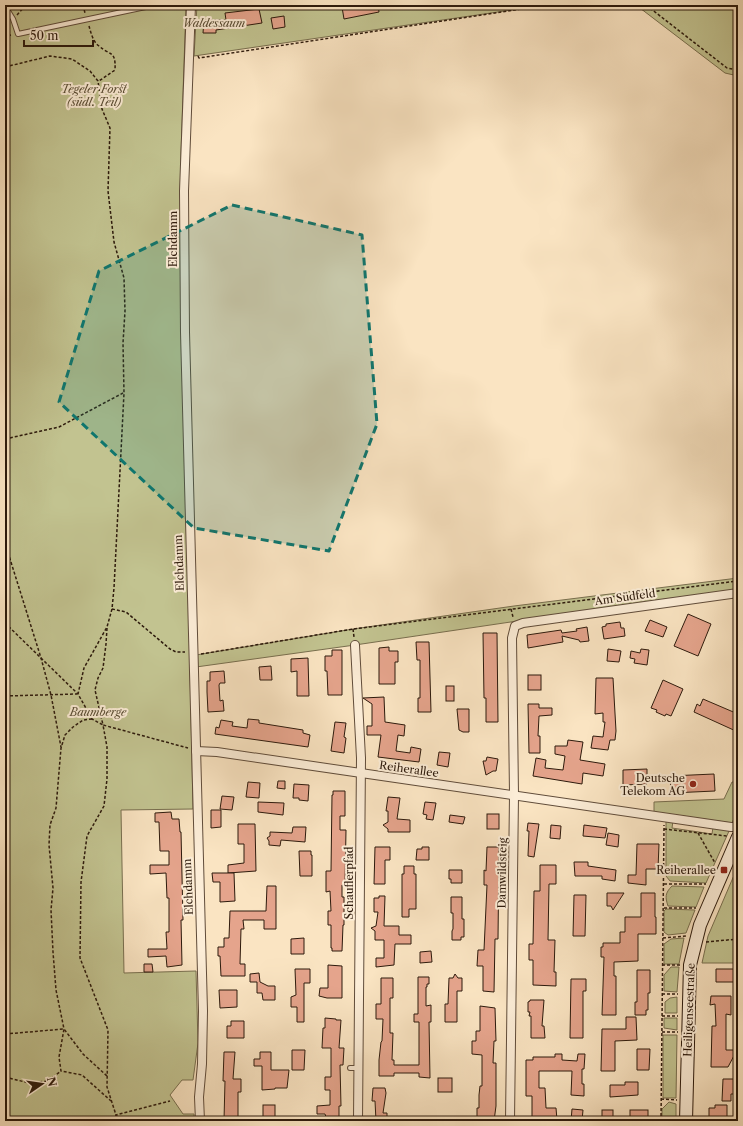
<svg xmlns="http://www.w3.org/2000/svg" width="743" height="1126" font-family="'Libre Caslon Text',serif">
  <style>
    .green { fill: #c2c390; stroke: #786e4e }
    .building { fill: #e5a48c; stroke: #2d1a0c }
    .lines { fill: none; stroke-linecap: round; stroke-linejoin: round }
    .service-casing { stroke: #604c3a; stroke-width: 6 }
    .minor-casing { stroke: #604c3a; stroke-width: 10 }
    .secondary-casing { stroke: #2d1a0c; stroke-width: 14 }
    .path { stroke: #2d1a0c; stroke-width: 1.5; stroke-dasharray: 3 2; stroke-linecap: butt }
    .service { stroke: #fcedd7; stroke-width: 4 }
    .minor { stroke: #fcedd7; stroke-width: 8 }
    .secondary { stroke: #fcedd7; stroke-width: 12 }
    .marked { fill: #0f766e; fill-opacity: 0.2; stroke: #0f766e; stroke-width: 3; stroke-dasharray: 8 5; stroke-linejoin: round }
    .poi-dot { fill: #8f2418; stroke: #fcedd7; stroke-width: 1.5 }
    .labels { text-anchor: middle; stroke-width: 4; stroke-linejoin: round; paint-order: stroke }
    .park-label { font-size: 11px; font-style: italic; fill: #5a4d34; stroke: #fcedd7 }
    .street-label { font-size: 11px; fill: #2d1a0c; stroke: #fcedd7 }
    .poi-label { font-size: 11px; fill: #2d1a0c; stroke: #fcedd7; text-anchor: end }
  </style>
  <rect width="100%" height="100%" fill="#fae4c2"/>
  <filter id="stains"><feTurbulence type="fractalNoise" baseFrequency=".005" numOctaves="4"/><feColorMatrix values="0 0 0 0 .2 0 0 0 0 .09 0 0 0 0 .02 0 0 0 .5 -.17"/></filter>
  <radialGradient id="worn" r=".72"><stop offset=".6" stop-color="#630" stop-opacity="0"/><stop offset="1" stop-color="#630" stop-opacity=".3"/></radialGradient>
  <g class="green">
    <path d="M 5,5 L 186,5 L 181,153 L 181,242 L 193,809 L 121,810 L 124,973 L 196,971 L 198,1043 L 193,1080 L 182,1080 L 170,1095 L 183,1114 L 194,1114 L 194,1121 L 5,1121 Z"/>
    <path d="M 197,5 L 546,5 L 194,56 Z"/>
    <path d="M 636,5 L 738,5 L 738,76 L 725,73 Z"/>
    <path d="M 738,578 L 738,591 L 673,598 L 355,645 L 196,667 L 196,655 L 353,629 L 514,606 Z"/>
    <path d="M 732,782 L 738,782 L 738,809 L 732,823 L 654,812 L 654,802 L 724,799 Z"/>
    <path d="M 666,820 L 673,821 L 672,828 L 712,834 L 713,827 L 726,829 L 729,831 L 706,883 L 670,881 L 666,876 Z"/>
    <path d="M 738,866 L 738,963 L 702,963 L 708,936 Z"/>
    <path d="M 672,886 L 704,887 L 696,907 L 668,906 C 665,897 665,893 672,886 Z"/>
    <path d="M 666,909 L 695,910 L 686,933 L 668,935 L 664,932 L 664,911 Z"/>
    <path d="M 684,938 L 679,964 L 664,964 L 664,944 L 671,939 Z"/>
    <path d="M 671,967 L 679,967 L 677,992 L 664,991 L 664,975 Z"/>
    <path d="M 677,997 L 677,1013 L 665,1013 L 665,1002 L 670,998 Z"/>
    <path d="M 664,1018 L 677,1018 L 677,1030 L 664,1028 Z"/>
    <path d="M 663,1035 L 677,1035 L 676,1098 L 663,1098 Z"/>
    <path d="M 669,1102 L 676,1104 L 676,1121 L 662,1121 L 662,1109 Z"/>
  </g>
  <g class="building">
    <path d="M 355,5 L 378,5 L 379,12 L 344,19 L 342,7 Z"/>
    <path d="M 259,9 L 262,23 L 216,30 L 216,33 L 203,33 L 204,20 L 226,20 L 225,13 Z"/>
    <path d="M 284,16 L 285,27 L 273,29 L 271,18 Z"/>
    <path d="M 688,614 L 711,624 L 698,656 L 674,646 Z"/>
    <path d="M 650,620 L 667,627 L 663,637 L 645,631 Z"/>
    <path d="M 620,622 L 621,628 L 624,628 L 625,636 L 604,639 L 602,627 L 606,626 L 606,624 Z"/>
    <path d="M 587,627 L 589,641 L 580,642 L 579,640 L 562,636 L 563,642 L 528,648 L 527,635 L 561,630 L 562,633 L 577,631 L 576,629 Z"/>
    <path d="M 483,633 L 497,633 L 498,722 L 486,722 L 486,698 L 484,698 Z"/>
    <path d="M 416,642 L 429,642 L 431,712 L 418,712 L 418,698 L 420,698 L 420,660 L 417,660 Z"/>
    <path d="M 389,647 L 389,651 L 398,651 L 398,662 L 395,662 L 395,684 L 379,684 L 379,648 Z"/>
    <path d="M 608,649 L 621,651 L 619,662 L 607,661 Z"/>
    <path d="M 641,649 L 649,650 L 647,665 L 634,663 L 635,659 L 630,658 L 631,651 L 640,653 Z"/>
    <path d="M 332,650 L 342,650 L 342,695 L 328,695 L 327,671 L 325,671 L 325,656 L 332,656 Z"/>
    <path d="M 308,658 L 309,696 L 297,696 L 297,671 L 291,672 L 291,659 Z"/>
    <path d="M 271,666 L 272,680 L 260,680 L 259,667 Z"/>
    <path d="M 224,671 L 225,683 L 220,683 L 219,685 L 220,701 L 223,700 L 224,711 L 208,712 L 207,692 L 207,681 L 210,681 L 210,672 Z"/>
    <rect x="528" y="675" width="13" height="15"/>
    <path d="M 596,678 L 613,678 L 616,731 L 615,740 L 610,740 L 608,750 L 591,748 L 593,736 L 603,737 L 605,722 L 603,722 L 603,713 L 595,714 Z"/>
    <path d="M 663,680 L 683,689 L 671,716 L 666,714 L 665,716 L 656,712 L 657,710 L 651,708 Z"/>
    <rect x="446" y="686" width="8" height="15"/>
    <path d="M 384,697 L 385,722 L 405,725 L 404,736 L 398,735 L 396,751 L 410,753 L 411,747 L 421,749 L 419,762 L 378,757 L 381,735 L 367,735 L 367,726 L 372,726 L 372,704 L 363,698 Z"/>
    <path d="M 703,699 L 738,714 L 738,732 L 694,712 L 697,704 L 700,706 Z"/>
    <path d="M 528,704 L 539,704 L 539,708 L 552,708 L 552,715 L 539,716 L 538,736 L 540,736 L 540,753 L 529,753 Z"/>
    <path d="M 457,709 L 469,709 L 469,732 L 463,732 L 459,730 Z"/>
    <path d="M 248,719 L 259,720 L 259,723 L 303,730 L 303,733 L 310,735 L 308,747 L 215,734 L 216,727 L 219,728 L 221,720 L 233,722 L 232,726 L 247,728 Z"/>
    <path d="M 335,722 L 346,723 L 344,737 L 346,738 L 344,753 L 331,751 Z"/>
    <path d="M 568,740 L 583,742 L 580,760 L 605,764 L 603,776 L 583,773 L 582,784 L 533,776 L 536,758 L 546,760 L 545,768 L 563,770 L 565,756 L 555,754 L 555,746 L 567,746 Z"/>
    <path d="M 439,752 L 450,753 L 448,767 L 437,765 Z"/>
    <path d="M 487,757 L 498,759 L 496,771 L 493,771 L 486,775 L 483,761 L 486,761 Z"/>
    <path d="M 647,769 L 647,784 L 623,785 L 623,770 Z"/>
    <path d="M 714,774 L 715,791 L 671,793 L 670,776 Z"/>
    <path d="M 278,781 L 285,781 L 285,789 L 277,788 Z"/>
    <path d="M 248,782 L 260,783 L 259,798 L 246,797 Z"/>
    <path d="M 294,784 L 309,785 L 308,801 L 299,800 L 299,798 L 293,798 Z"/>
    <path d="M 333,791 L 345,791 L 345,816 L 340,816 L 340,830 L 346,830 L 345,885 L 342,885 L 342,897 L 344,897 L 344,925 L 343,925 L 342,951 L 332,951 L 332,948 L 331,948 L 331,925 L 328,925 L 328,911 L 331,911 L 330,891 L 326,892 L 326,871 L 331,871 L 332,795 L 333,795 Z"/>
    <path d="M 222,796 L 234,797 L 232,810 L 220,809 Z"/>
    <path d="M 388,797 L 400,798 L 397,819 L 410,820 L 410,832 L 388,832 L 388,829 L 383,825 L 388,822 L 388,811 L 386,811 Z"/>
    <path d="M 258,802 L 284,803 L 283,815 L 258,812 Z"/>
    <path d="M 425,802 L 436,803 L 433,820 L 426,819 L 427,815 L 423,814 Z"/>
    <path d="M 211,810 L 221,810 L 221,827 L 211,828 Z"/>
    <path d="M 171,812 L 172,819 L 179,819 L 180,832 L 181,832 L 183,920 L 181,920 L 182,965 L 167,967 L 166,956 L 148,957 L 148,949 L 167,949 L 166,932 L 169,932 L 169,898 L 167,898 L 166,873 L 150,874 L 150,865 L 169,865 L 169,851 L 160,851 L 159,822 L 155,822 L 155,813 Z"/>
    <rect x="487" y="814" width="12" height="15"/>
    <path d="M 450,815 L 465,817 L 463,824 L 449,822 Z"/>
    <path d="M 528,823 L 539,824 L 534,857 L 528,856 L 529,831 L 527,831 Z"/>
    <path d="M 238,824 L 255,824 L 256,871 L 228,873 L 228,865 L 244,863 L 244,844 L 238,844 Z"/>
    <path d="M 551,825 L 561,826 L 560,839 L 550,838 Z"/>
    <path d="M 584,825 L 607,828 L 605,838 L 583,836 Z"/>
    <path d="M 293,827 L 306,827 L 305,842 L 281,840 L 280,846 L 269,845 L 269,841 L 267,838 L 270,836 L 270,832 L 292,833 Z"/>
    <path d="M 608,833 L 619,835 L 618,847 L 606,845 Z"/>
    <path d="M 637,844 L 659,844 L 658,869 L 646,869 L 646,885 L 628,883 L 628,875 L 636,875 Z"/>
    <path d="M 375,847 L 390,847 L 390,860 L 385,860 L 385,884 L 374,884 Z"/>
    <path d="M 422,847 L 429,847 L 429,860 L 416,860 L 417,849 L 422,849 Z"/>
    <path d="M 487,847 L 499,847 L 498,939 L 495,939 L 494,992 L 483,991 L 483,966 L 477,966 L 478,950 L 484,950 L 487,885 L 484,885 L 484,870 L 486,871 Z"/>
    <path d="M 299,851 L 311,851 L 311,855 L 312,855 L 312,876 L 300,876 Z"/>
    <path d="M 574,862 L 588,862 L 588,866 L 616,870 L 615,881 L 602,879 L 602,876 L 575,876 Z"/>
    <path d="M 540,865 L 556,865 L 556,884 L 549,884 L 548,940 L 555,940 L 554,972 L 556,972 L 556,986 L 533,985 L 533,960 L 529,960 L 529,944 L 533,944 L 534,891 L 540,891 Z"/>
    <path d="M 404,866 L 414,866 L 414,874 L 416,874 L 416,909 L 409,909 L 409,917 L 402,917 L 402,874 L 404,874 Z"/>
    <path d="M 449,870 L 462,870 L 462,883 L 451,883 L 451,879 L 449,879 Z"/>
    <path d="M 212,873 L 234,873 L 235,901 L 220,902 L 220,882 L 213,882 Z"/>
    <path d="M 267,886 L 276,886 L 276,929 L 264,929 L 264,920 L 243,920 L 244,929 L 241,929 L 240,964 L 245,964 L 245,976 L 221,976 L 220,956 L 218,956 L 218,947 L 224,947 L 224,938 L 229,938 L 230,911 L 266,911 Z"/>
    <path d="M 607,893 L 624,893 L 613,910 L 611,906 L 607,906 Z"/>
    <path d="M 641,893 L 655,893 L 655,917 L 656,917 L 656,934 L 638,934 L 638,961 L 614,962 L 614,976 L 616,976 L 616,1015 L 602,1015 L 604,957 L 601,957 L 601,947 L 603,947 L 603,943 L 620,943 L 620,932 L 625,932 L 625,917 L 641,917 Z"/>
    <path d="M 574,895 L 586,895 L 585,936 L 573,936 Z"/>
    <path d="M 379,896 L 385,896 L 384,926 L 399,926 L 399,935 L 411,935 L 411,944 L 395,944 L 394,965 L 376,967 L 376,958 L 384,958 L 384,940 L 375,940 L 375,931 L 371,928 L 376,926 L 378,912 L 374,912 L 374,898 L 379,898 Z"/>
    <path d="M 451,897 L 462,897 L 462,919 L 464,919 L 464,937 L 461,937 L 461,940 L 452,940 L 452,931 L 453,929 L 453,913 L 451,913 Z"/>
    <path d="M 304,938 L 304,954 L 291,954 L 291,939 Z"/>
    <path d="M 431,951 L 432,962 L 420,963 L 420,952 Z"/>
    <path d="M 144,964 L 152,964 L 153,972 L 144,972 Z"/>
    <path d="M 328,965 L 342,966 L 342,998 L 327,998 L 319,996 L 320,988 L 328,988 Z"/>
    <path d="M 295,969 L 310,969 L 310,983 L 304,983 L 304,1022 L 297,1022 L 297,1007 L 291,1007 L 291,997 L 296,995 Z"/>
    <path d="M 716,969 L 737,969 L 738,982 L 716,982 Z"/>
    <path d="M 637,970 L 650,970 L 650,993 L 648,993 L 648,1010 L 646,1010 L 646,1015 L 635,1015 L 635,1002 L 637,1002 Z"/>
    <path d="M 259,973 L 260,982 L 268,986 L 275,986 L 275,1000 L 263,1000 L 262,993 L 257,993 L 257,982 L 250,982 L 250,974 Z"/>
    <path d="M 455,974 L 458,978 L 462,978 L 462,991 L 457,991 L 457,1022 L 445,1022 L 445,1004 L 448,1004 L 449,978 L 453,978 Z"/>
    <path d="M 418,977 L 429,977 L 429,984 L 427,984 L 427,987 L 426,987 L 426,1006 L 431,1005 L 431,1022 L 429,1022 L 430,1078 L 419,1077 L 419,1073 L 394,1073 L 394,1076 L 379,1076 L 379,1060 L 381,1042 L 382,1041 L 383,1019 L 376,1019 L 376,1004 L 381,1004 L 381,978 L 393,978 L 393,998 L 390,998 L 390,1033 L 393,1033 L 392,1060 L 394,1060 L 394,1065 L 419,1065 L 419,1022 L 414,1022 L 414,1014 L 418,1014 Z"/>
    <path d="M 571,979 L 586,979 L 586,991 L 583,991 L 583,1038 L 570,1038 Z"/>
    <path d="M 219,990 L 237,990 L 237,1007 L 220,1008 Z"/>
    <path d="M 711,996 L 731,996 L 731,1015 L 726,1014 L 726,1050 L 737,1050 L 728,1067 L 711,1067 L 712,1026 L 716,1026 L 715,1004 L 710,1005 Z"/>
    <path d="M 530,1000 L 544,1000 L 542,1026 L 544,1026 L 545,1038 L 531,1038 L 531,1016 L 529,1016 L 530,1012 L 528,1012 L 528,1002 L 530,1001 Z"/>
    <path d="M 480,1006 L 495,1008 L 496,1041 L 494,1041 L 493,1063 L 496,1063 L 496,1106 L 494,1121 L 477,1120 L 477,1108 L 479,1108 L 479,1095 L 480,1086 L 482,1086 L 482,1055 L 472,1054 L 472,1041 L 476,1041 L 476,1031 L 480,1031 Z"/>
    <path d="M 626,1017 L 636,1017 L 637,1040 L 615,1041 L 615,1071 L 601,1071 L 602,1029 L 626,1029 Z"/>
    <path d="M 325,1018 L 336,1019 L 336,1020 L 341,1020 L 339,1048 L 344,1048 L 343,1065 L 340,1065 L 341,1106 L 339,1106 L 339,1117 L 326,1117 L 325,1114 L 317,1114 L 317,1106 L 330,1105 L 330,1090 L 325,1090 L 325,1077 L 331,1077 L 331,1048 L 322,1048 L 323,1028 L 325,1028 Z"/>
    <path d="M 231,1021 L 244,1021 L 244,1038 L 227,1038 L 227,1026 L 231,1026 Z"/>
    <path d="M 637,1049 L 650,1049 L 649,1070 L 637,1070 Z"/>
    <path d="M 292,1050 L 305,1050 L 304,1070 L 292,1070 Z"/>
    <path d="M 224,1052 L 235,1052 L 233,1079 L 241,1079 L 241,1092 L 238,1092 L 238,1120 L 224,1120 L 225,1081 L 223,1081 Z"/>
    <path d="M 260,1052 L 271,1052 L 271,1070 L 289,1070 L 287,1088 L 275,1088 L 275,1089 L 262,1090 L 262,1066 L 254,1066 L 254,1059 L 260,1059 Z"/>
    <path d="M 555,1054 L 562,1054 L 562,1060 L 577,1061 L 578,1054 L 585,1054 L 584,1069 L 582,1069 L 582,1084 L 584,1084 L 584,1096 L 571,1095 L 572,1071 L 539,1071 L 539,1088 L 545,1088 L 546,1108 L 556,1108 L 557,1120 L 532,1120 L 532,1096 L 526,1096 L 526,1060 L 533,1060 L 533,1057 L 555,1057 Z"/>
    <rect x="438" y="1078" width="14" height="14"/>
    <path d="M 723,1079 L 737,1079 L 737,1094 L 731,1094 L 731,1101 L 722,1101 Z"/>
    <path d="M 625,1082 L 638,1082 L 638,1095 L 610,1097 L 610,1085 L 625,1085 Z"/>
    <path d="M 373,1088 L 385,1088 L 386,1093 L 383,1113 L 387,1113 L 387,1121 L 376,1121 L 375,1101 L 372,1101 Z"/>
    <rect x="263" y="1105" width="12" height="13"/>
    <path d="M 715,1105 L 727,1105 L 727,1120 L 709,1121 L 709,1108 L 715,1108 Z"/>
    <path d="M 572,1109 L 583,1110 L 582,1121 L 571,1121 Z"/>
    <rect x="602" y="1110" width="11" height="11"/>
    <rect x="630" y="1110" width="18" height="11"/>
  </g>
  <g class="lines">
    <defs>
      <g id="service">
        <path d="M 5,6 L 13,19 L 18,34 L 155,5"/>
        <path d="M 350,1068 L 358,1068"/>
      </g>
      <g id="minor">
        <path d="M 191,5 L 184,191 L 185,332 L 203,1011 L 202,1064 L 199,1097 L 200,1121"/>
        <path d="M 355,645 L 361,758 L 358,1121"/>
        <path d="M 196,751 L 217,752 L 731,827 L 738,827"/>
        <path d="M 510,1121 L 514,795 L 512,638 L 515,626 L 523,623 L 738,593"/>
      </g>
      <path id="secondary" d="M 686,1121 L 690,965 L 700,925 L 738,837"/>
    </defs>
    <use href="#service" class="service-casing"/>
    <use href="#minor" class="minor-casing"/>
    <use href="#secondary" class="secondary-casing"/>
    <g class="path">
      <path d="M 83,5 L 85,13"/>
      <path d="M 646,5 L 727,68 L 738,70"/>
      <path d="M 17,15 L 26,5"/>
      <path d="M 89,26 C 91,33 93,42 99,46 C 110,56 116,50 115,70 L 99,81"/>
      <path d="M 5,36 L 11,35"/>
      <path d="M 198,56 L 199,58 L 548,5"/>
      <path d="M 5,67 L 50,56 L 72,59 L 90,71 L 98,81 L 102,109 L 110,128 L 108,191 L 114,242 L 124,278 L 125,311 L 123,343 L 124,393 L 114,588 L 112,609 L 107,627 L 84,668 L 78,694 L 92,719 L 103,725 L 107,747 L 107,779 L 104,806 L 87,836 L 81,882 L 80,958 L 108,1030 L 107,1087 L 116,1115 L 121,1121"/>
      <path d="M 5,439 L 59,427 L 123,393"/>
      <path d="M 5,543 L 41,658 L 51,695 L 61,747"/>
      <path d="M 112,609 L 126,612 L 170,649 L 176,652 L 185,652"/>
      <path d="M 511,609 L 513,617"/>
      <path d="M 5,623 L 78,694"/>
      <path d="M 107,628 L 106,644 L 103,668 L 98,678 L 95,690 L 103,725 L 188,748"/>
      <path d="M 353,629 L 354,637"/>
      <path d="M 201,654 L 353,629 L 738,581"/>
      <path d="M 5,696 L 77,694"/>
      <path d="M 92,719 L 83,720 L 73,727 L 65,735 L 61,748 L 56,808 L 50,825 L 49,845 L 53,888 L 51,910 L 53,952 L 56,990 L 64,1029 L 59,1057 L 61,1071 L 82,1075 L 111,1101"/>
      <path d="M 664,829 L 727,836"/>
      <path d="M 698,833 L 715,863"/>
      <path d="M 664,884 L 706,884"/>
      <path d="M 664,908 L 696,908"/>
      <path d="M 663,938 L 686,936"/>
      <path d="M 706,942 L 738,939"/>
      <path d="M 662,965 L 680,965"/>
      <path d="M 662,994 L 678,994"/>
      <path d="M 662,1016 L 678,1016"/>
      <path d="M 662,1032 L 678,1032"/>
      <path d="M 5,1034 L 64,1029 L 83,1054 L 107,1076"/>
      <path d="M 5,1077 L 29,1083 L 48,1081 L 61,1071"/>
      <path d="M 661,1099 L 677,1100"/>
      <path d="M 114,1121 L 116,1115 L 170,1101"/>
      <path d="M 661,1121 L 664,825"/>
    </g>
    <use href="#service" class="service"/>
    <use href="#minor" class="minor"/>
    <use href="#secondary" class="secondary"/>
  </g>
  <path class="marked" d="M 232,205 L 362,235 L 377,424 L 329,551 L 194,528 L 59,402 L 99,271 Z"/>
  <g class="poi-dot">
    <circle cx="693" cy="784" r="4"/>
    <rect x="720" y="866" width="8" height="8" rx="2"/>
  </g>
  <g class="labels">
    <g class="park-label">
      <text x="214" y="27">Waldessaum</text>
      <text x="94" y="93">Tegeler Forst<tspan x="94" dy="13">(südl. Teil)</tspan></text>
      <text x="98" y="716">Baumberge</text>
    </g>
    <g class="street-label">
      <text transform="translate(173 239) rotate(-90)" y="4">Elchdamm</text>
      <text transform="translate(179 563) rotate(-92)" y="4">Elchdamm</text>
      <text transform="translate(625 597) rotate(-8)" y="4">Am Südfeld</text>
      <text transform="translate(409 769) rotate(8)" y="4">Reiherallee</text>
      <text transform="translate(502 873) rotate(-89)" y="4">Damwildsteig</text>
      <text transform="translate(349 883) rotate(-90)" y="4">Schauflerpfad</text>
      <text transform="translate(188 887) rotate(-92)" y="4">Elchdamm</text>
      <text transform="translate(689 1010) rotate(-88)" y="4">Heiligenseestraße</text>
    </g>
    <g class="poi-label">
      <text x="685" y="782">Deutsche<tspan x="685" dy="13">Telekom AG</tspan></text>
      <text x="716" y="874">Reiherallee</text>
    </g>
  </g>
  <rect width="743" height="1126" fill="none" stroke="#fae4c2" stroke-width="20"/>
  <rect x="6" y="6" width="731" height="1114" fill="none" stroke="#2d1a0c" stroke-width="2"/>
  <rect x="10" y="10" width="723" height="1106" fill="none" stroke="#2d1a0c"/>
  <g transform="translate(42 1084) rotate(77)" stroke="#fcedd7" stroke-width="3" paint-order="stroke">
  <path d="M0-3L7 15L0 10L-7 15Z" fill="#2d1a0c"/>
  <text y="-6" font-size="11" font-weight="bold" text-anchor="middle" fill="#2d1a0c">N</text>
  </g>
  <path d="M24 40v6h69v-6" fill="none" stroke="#2d1a0c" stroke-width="2"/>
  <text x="30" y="40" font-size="12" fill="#2d1a0c" stroke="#fcedd7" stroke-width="3" paint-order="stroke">50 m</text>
  <rect width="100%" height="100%" filter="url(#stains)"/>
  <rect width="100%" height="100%" fill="url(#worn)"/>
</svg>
